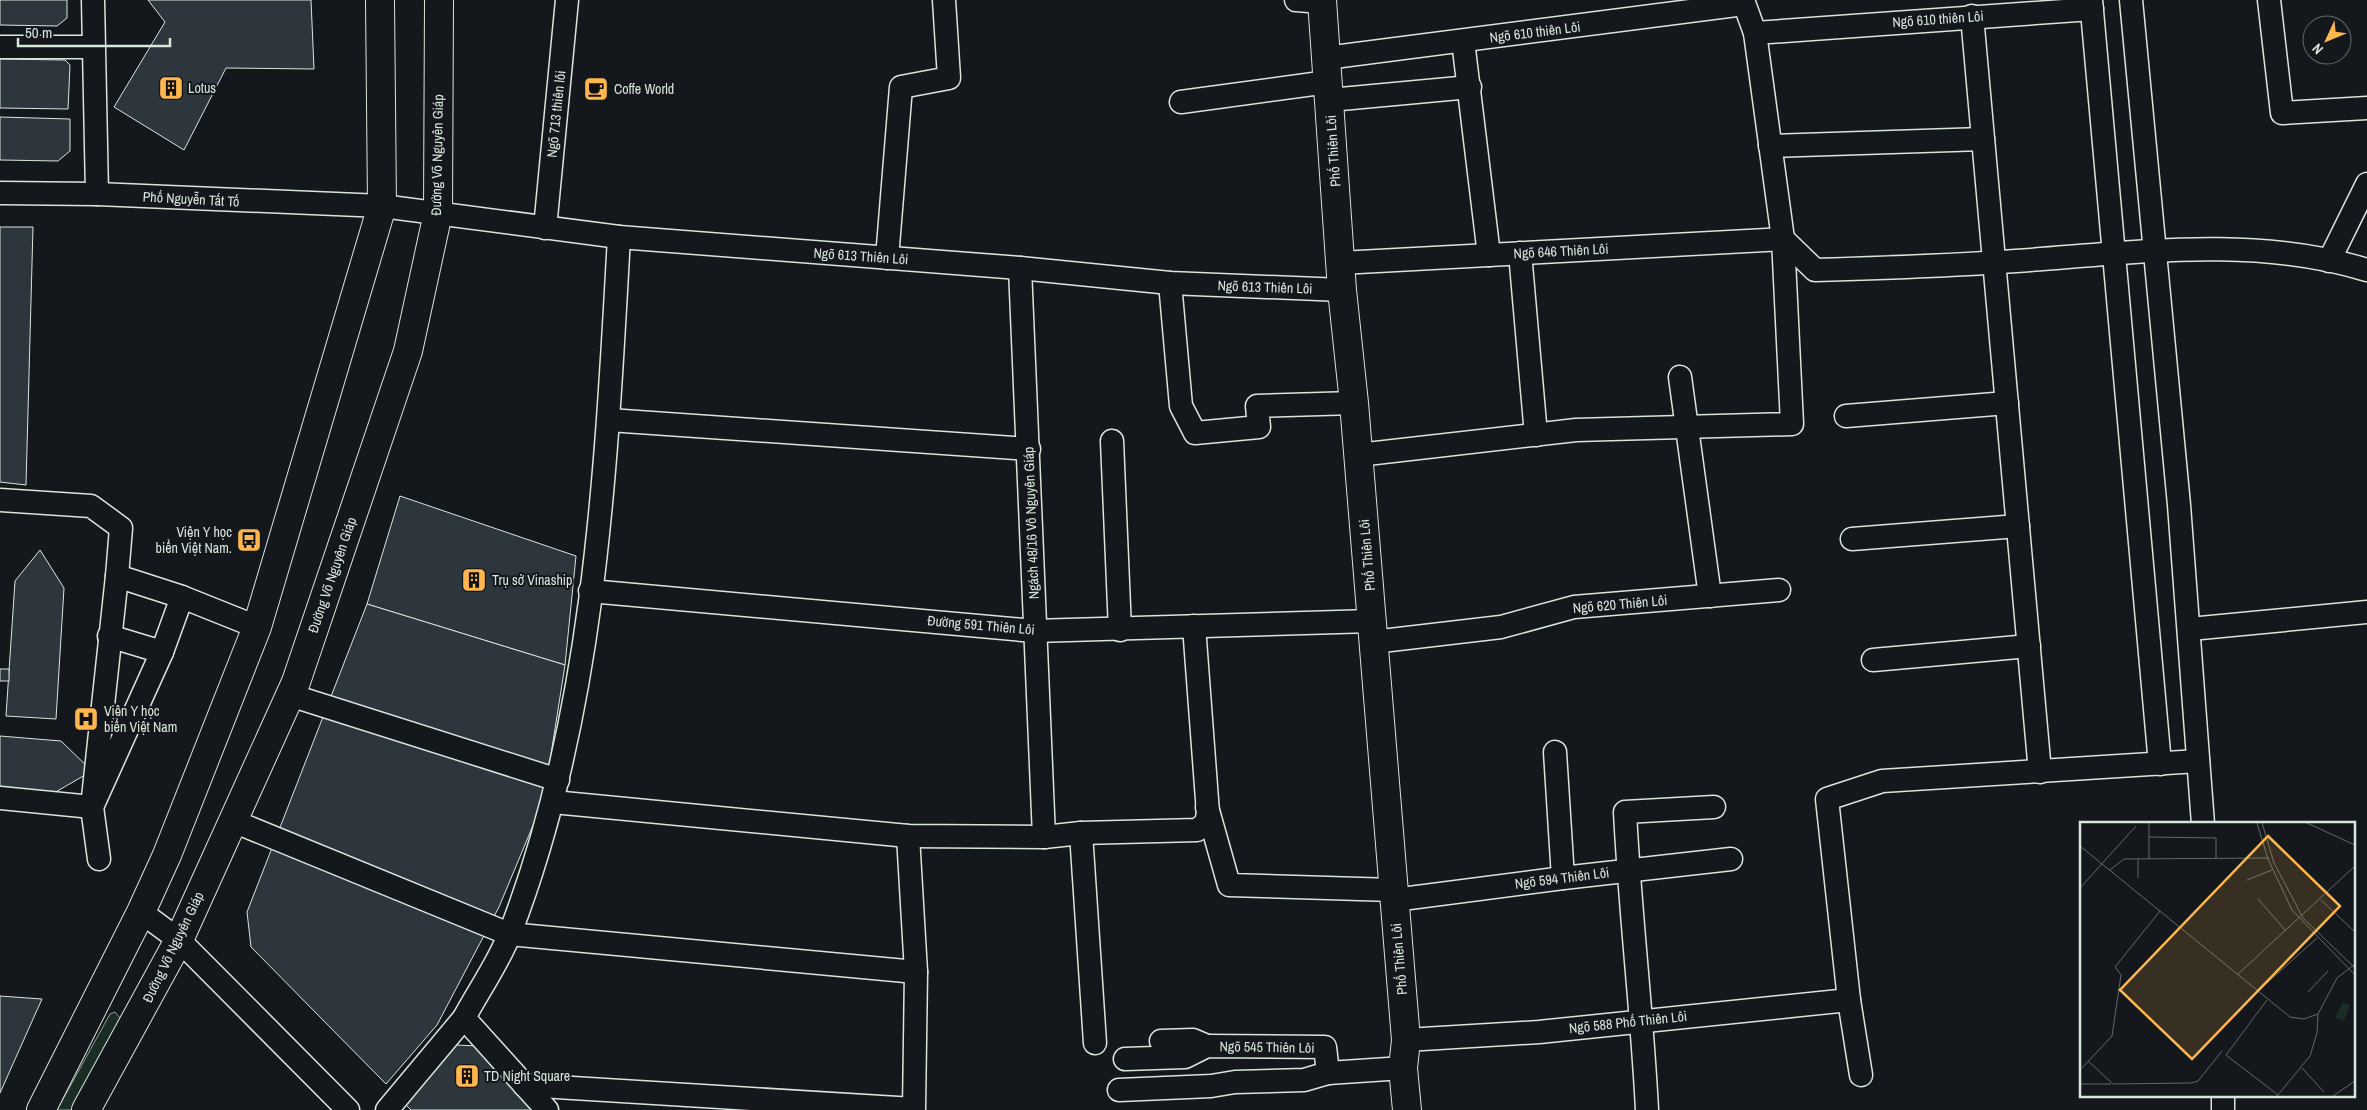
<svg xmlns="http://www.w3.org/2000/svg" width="2367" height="1110" font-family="'Archivo Narrow',sans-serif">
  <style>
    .green { fill: #1a2d24; stroke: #939e99 }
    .building { fill: #2c363c; stroke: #d8e6dc }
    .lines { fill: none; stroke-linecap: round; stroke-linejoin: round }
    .minor-casing { stroke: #d8e6dc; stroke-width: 25 }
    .major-casing { stroke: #d8e6dc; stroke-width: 30 }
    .minor { stroke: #14181c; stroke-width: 22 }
    .major { stroke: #14181c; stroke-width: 28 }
    .labels { text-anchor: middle; stroke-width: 4; stroke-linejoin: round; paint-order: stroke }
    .street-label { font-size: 14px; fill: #d8e6dc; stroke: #14181c }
    .poi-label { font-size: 14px; fill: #d8e6dc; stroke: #14181c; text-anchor: start }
    .inset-road { fill: none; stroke: #626a69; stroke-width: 1 }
    .view { fill: #ffb74d; fill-opacity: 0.15; stroke: #ffb74d; stroke-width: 2.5 }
    .inset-edge { fill: none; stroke: #d8e6dc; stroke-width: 2.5 }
  </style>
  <rect width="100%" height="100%" fill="#14181c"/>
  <path class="green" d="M 115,1012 L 120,1018 L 119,1022 L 71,1110 L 57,1110 L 110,1014 Z"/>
  <g class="building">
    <path d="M 0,0 L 67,0 L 67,18 L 57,26 L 0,25 Z"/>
    <path d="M 148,0 L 311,0 L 314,69 L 226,68 L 184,150 L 114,107 L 165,22 Z"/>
    <path d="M 0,59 L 65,60 L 70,65 L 68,109 L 0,108 Z"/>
    <path d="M 0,117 L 70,119 L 70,151 L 58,161 L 0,160 Z"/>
    <path d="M 0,227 L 33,227 L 26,485 L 0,482 Z"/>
    <path d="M 400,496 L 576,556 L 565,665 L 367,604 Z"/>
    <path d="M 40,550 L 64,588 L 56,719 L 6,716 L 15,581 Z"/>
    <path d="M 367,604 L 565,665 L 544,799 L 499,907 L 437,1025 L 386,1084 L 251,947 L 247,912 Z"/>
    <rect x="0" y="669" width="9" height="12"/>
    <path d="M 0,736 L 61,741 L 92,771 L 47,797 L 0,793 Z"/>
    <path d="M 0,996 L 42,999 L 0,1093 Z"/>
    <path d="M 456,1045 L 478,1046 L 531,1110 L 411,1110 L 406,1105 Z"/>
  </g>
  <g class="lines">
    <defs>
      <g id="minor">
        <path d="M 93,0 L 97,194"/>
        <path d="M 1296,0 L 1322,2"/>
        <path d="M 2091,0 L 2160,764"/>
        <path d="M 2131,0 L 2179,505 L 2203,824"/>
        <path d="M 2269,0 L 2282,113 L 2367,108"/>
        <path d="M 1972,16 L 2040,772"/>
        <path d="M 1755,33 L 2092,9"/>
        <path d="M 1463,41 L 1489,255"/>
        <path d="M 0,47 L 93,47"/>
        <path d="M 1326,58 L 1744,4"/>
        <path d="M 1330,100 L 1470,87"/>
        <path d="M 1181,102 L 1328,82"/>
        <path d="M 1770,146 L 1983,139"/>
        <path d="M 0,193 L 97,194 L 382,206 L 619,237 L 1020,268 L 1170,283 L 1342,290"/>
        <path d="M 545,228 L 567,0"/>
        <path d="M 1520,253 L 1536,435"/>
        <path d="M 887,258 L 901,87 L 949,78 L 944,0"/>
        <path d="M 2329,261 L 2367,184"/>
        <path d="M 1340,263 L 1783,239 L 1815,270 C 1882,268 1949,266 2016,261 C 2132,253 2254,235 2367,270"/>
        <path d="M 1020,268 L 1044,837"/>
        <path d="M 1170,283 L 1181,406 L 1195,433 L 1259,427 L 1257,406 L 1354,403"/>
        <path d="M 1680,377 L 1710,596"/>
        <path d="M 1846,416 L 2007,403"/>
        <path d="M 609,420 L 1029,449"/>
        <path d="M 1112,441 L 1120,630"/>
        <path d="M 1358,455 L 1576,430 L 1792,424 L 1783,239 L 1755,33 L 1743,0"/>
        <path d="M 0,500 L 91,506 L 121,528 L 117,576 L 182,597 L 257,627"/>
        <path d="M 1852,539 L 2018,526"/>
        <path d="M 590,591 L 1034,631 L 1372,621"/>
        <path d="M 2190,629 L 2367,612"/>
        <path d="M 109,636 L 162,652"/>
        <path d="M 1373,642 L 1501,627 L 1574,607 L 1779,590"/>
        <path d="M 1873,660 L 2029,646"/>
        <path d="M 290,695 L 558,780"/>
        <path d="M 1555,752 L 1563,878"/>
        <path d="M 0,798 L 92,807 L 162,652 L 182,597"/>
        <path d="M 553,802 L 908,836 L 1044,837 L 1081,833 L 1197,830 L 1206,823 L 1208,813 L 1194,626"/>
        <path d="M 1207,807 L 1229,885 L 1393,890"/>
        <path d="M 233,821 L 509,934 L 916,972"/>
        <path d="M 1081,833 L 1095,1043"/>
        <path d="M 99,859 L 92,807 L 117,576"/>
        <path d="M 1394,900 L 1563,878 L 1731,859"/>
        <path d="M 141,912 L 179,940 L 348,1110"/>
        <path d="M 1406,1040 L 1539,1032 L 1849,1000"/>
        <path d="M 1161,1041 L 1193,1040 L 1207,1046"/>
        <path d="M 1125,1059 L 1185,1057 L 1207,1046 L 1325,1047 L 1328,1073"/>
        <path d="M 1861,1075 L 1849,1000 L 1827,799 L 1882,781 L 2198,761"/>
        <path d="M 524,1085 L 914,1109 L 916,972 L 908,836"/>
        <path d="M 1119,1090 L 1211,1086 L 1235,1082 L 1304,1080 L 1328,1073 L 1403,1068"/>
        <path d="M 2223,1096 L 2223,1110"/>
        <path d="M 387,1110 L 464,1018"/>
        <path d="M 547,1110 L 464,1018 C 479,990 499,962 510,933 C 595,713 606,470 619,237"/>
        <path d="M 1647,1110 C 1642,1011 1630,912 1625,812 L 1714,807"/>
      </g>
      <g id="major">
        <path d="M 1322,0 L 1342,290 L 1354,403 L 1406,1040 L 1403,1068 L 1407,1110"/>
        <path d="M 41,1110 L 141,912 L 167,855 L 257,627 L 382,206 L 380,0"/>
        <path d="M 86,1110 L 179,940 L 296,682 L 408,351 L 438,213 L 439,0"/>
      </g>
    </defs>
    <use href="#minor" class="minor-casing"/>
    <use href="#major" class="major-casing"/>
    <use href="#minor" class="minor"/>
    <use href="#major" class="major"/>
  </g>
  <defs>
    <symbol id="building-square" viewBox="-11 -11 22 22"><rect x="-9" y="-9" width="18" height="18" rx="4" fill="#ffb74d" stroke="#14181c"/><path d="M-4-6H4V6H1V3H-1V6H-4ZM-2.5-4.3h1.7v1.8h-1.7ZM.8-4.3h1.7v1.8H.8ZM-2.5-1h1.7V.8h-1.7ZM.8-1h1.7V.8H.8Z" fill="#111"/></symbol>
    <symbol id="cafe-square" viewBox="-11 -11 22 22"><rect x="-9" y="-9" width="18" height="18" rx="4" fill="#ffb74d" stroke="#14181c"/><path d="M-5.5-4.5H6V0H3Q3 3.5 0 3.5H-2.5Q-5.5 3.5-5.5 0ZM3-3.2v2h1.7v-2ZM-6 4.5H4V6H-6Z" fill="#111"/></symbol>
    <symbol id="bus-square" viewBox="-11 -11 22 22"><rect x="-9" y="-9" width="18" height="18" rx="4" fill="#ffb74d" stroke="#14181c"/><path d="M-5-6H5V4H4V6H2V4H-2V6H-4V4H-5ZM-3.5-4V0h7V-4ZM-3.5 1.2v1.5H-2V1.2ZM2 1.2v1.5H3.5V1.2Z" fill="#111"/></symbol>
    <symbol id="hospital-square" viewBox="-11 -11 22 22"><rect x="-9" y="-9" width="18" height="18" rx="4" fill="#ffb74d" stroke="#14181c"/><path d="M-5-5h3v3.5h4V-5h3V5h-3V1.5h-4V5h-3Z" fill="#111"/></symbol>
  </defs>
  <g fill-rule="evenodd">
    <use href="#building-square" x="157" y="74" width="28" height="28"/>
    <use href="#cafe-square" x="582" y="75" width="28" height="28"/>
    <use href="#bus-square" x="235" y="526" width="28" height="28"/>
    <use href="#building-square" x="460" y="566" width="28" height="28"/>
    <use href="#hospital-square" x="72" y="705" width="28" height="28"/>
    <use href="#building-square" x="453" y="1062" width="28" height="28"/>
  </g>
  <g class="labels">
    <g class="street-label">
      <text transform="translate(1938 19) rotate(-4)" y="5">Ngõ 610 thiên Lôi</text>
      <text transform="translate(1535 32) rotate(-7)" y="5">Ngõ 610 thiên Lôi</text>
      <text transform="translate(556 114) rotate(-84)" y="5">Ngõ 713 thiên lôi</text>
      <text transform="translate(1333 151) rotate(-94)" y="5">Phố Thiên Lôi</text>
      <text transform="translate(437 155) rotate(-89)" y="5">Đường Võ Nguyên Giáp</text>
      <text transform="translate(191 199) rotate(3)" y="5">Phố Nguyễn Tất Tố</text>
      <text transform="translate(1561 251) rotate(-3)" y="5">Ngõ 646 Thiên Lôi</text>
      <text transform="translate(861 256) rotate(4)" y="5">Ngõ 613 Thiên Lôi</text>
      <text transform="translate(1265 287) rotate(2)" y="5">Ngõ 613 Thiên Lôi</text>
      <text transform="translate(1031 523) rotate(-92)" y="5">Ngách 48/16 Vô Nguyên Giáp</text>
      <text transform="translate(1367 555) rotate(-95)" y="5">Phố Thiên Lôi</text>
      <text transform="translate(332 575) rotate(-71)" y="5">Đường Võ Nguyên Giáp</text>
      <text transform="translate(1620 604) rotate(-5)" y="5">Ngõ 620 Thiên Lôi</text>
      <text transform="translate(981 625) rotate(5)" y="5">Đường 591 Thiên Lôi</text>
      <text transform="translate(1562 878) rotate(-7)" y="5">Ngõ 594 Thiên Lôi</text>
      <text transform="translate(173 947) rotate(-64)" y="5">Đường Võ Nguyên Giáp</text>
      <text transform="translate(1399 959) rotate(-95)" y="5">Phố Thiên Lôi</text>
      <text transform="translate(1628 1022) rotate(-6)" y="5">Ngõ 588 Phố Thiên Lôi</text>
      <text transform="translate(1267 1047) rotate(1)" y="5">Ngõ 545 Thiên Lôi</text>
    </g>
    <g class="poi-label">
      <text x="188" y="93">Lotus</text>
      <text x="614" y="94">Coffe World</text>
      <text x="232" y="537" text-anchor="end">Viện Y học<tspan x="232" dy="16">biển Việt Nam.</tspan></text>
      <text x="492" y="585">Trụ sở Vinaship</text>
      <text x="104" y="716">Viện Y học<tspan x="104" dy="16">biển Việt Nam</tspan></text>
      <text x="484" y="1081">TD Night Square</text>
    </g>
  </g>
  <g transform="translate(2080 822)">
    <rect width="275" height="275" fill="#14181c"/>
    <path d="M 263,180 L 270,183 L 264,199 L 255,195 Z" fill="#1a2d24"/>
    <path class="inset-road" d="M 177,1 L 188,37 L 212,88 L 275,153M 182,1 L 194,41 L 223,96 L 275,146M 227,1 L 275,23M 69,15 L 136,16 L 136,37M 0,24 L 210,195 L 224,197 L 238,192 L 257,156 L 275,142M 58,37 L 58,56M 69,37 L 69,1M 30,48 L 44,37 L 189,36M 167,58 L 192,48M 0,66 L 56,4M 178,77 L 206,109M 241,78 L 275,110M 157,153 L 275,44M 178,169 L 237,116M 228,170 L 248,149M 187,178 L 146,233 L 198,273M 8,239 L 33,262 L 111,261 L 118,259 L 142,229M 222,246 L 244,270M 0,248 L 32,214 L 41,153 L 35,145 L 80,89M 0,262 L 31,262M 197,274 L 230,234 L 237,211 L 238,192M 253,274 L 275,259"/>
    <path class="view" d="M 188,14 L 260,84 L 112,237 L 40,168 Z"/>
    <rect width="275" height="275" class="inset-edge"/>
  </g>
  <g transform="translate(2327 40) rotate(226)"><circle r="24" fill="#14181c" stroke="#626a69"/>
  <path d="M0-4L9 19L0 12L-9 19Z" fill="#ffb74d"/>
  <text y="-8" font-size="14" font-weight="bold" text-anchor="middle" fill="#d8e6dc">N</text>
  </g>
  <path d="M18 38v8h152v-8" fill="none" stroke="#d8e6dc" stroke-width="2.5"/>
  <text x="25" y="38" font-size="15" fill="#d8e6dc" stroke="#14181c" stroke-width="4" paint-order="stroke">50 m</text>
</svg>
